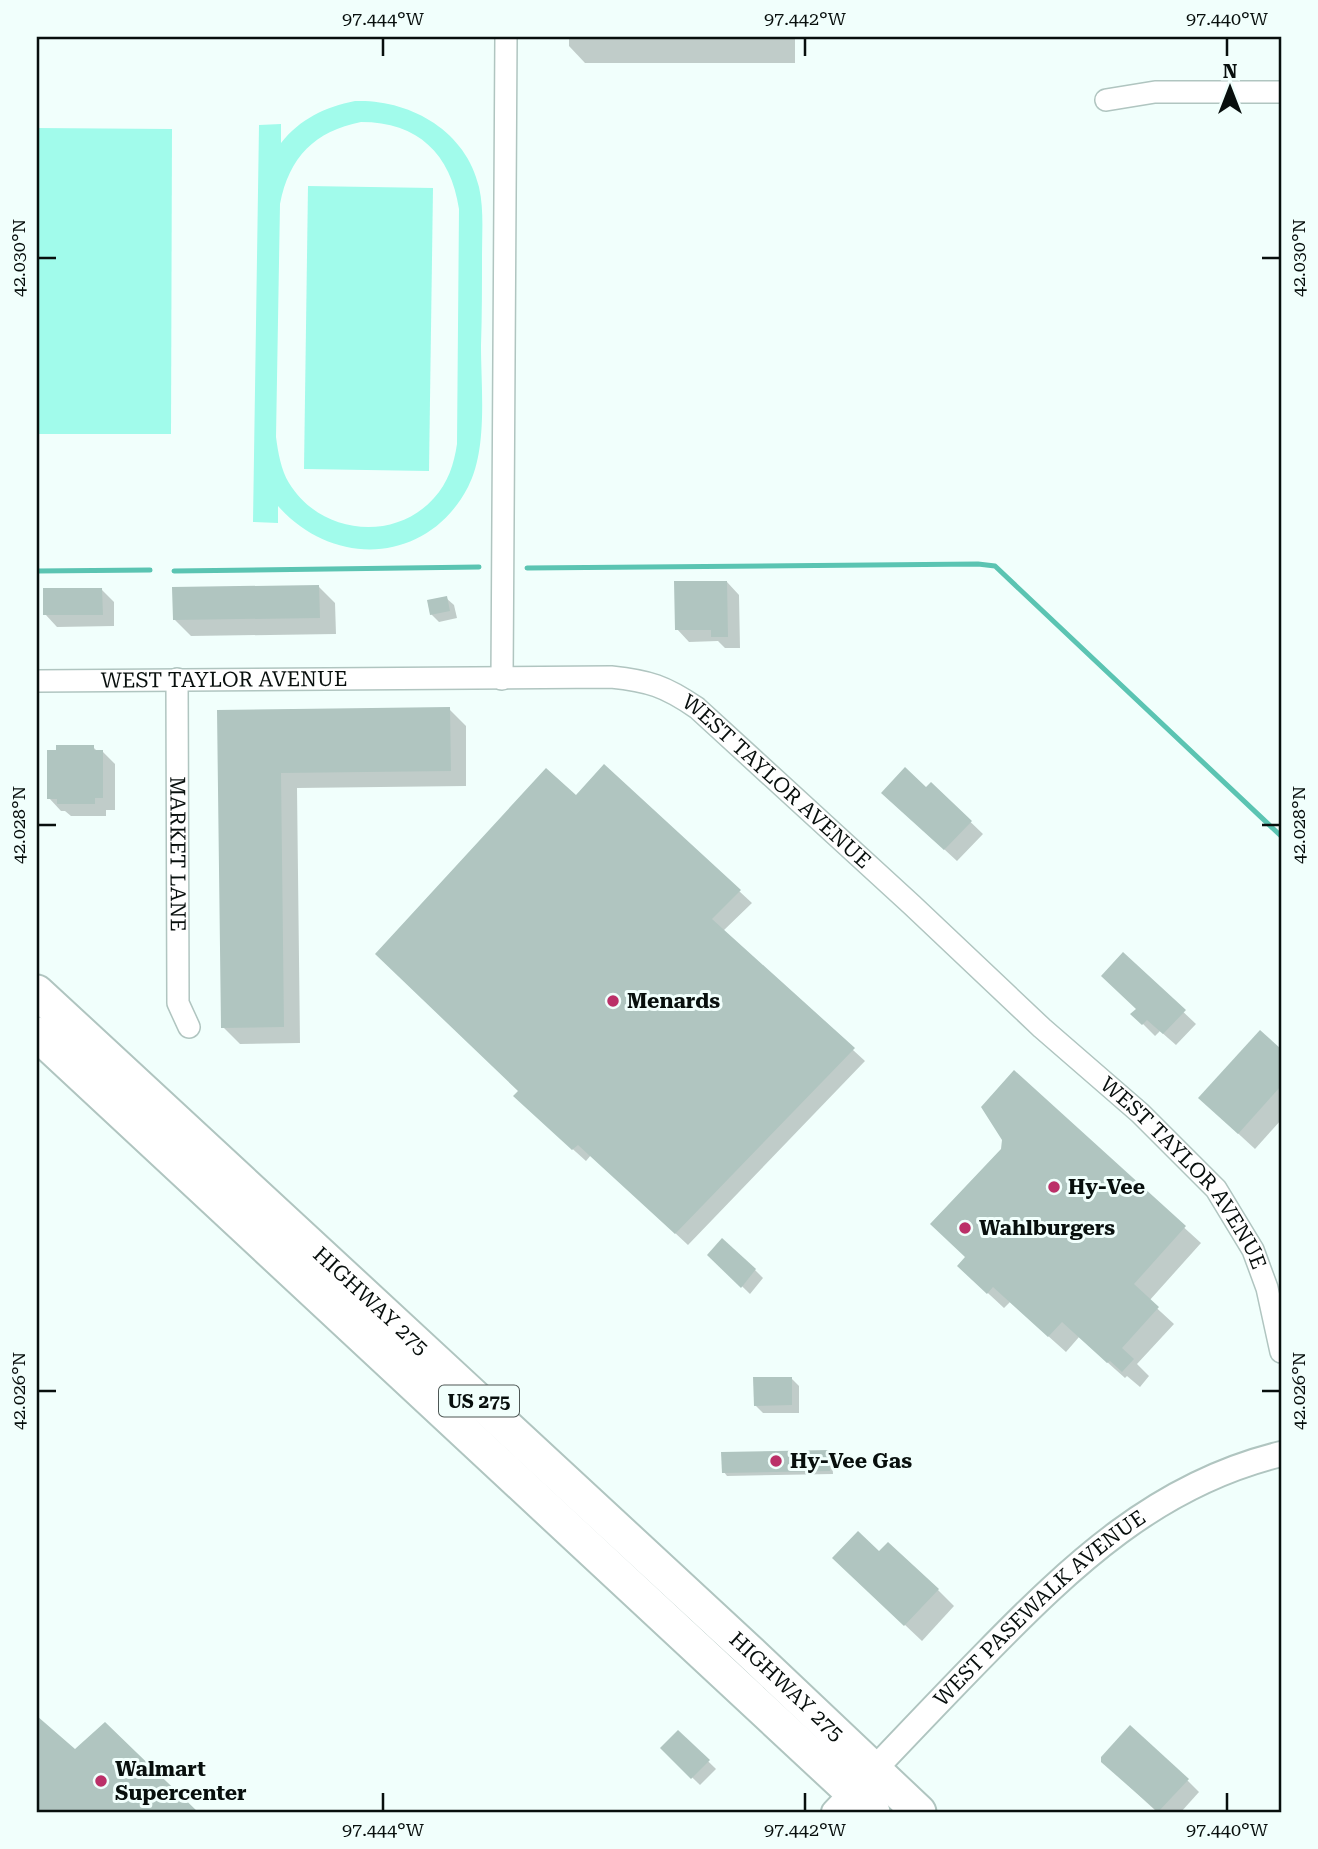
<svg xmlns="http://www.w3.org/2000/svg" width="1318" height="1849" font-family="'Roboto Serif',serif">
  <style>
    .green { fill: #a1fbeb; fill-rule: evenodd }
    .shadow { fill: #0003 }
    .lines { fill: none; stroke-linecap: round; stroke-linejoin: round }
    .stream { stroke: #5bc4b2; stroke-width: 5 }
    .building { fill: #b0c5c0 }
    .minor-casing { stroke: #b0c5c0; stroke-width: 24 }
    .tertiary-casing { stroke: #b0c5c0; stroke-width: 28 }
    .trunk-casing { stroke: #b0c5c0; stroke-width: 37 }
    .minor { stroke: #fff; stroke-width: 21 }
    .tertiary { stroke: #fff; stroke-width: 24 }
    .trunk { stroke: #fff; stroke-width: 33 }
    .ticks { fill: none; stroke: #080f0d; stroke-width: 2.5 }
    .poi-dot { fill: #bb3068; stroke: #f1fffc; stroke-width: 2.5 }
    .labels { text-anchor: middle; stroke-width: 6; stroke-linejoin: round; paint-order: stroke }
    .shield { fill: #f1fffc; stroke: #4e5755; stroke-width: 2 }
    .shield-label { font-size: 19px; font-weight: bold; fill: #080f0d }
    .street-label { font-size: 21px; fill: #080f0d; stroke: #f1fffc }
    .poi-label { font-size: 21px; font-weight: bold; fill: #080f0d; stroke: #f1fffc; text-anchor: start }
    .neatline { fill: none; stroke: #080f0d; stroke-width: 2.5 }
    .ticks-label { font-size: 18px; text-anchor: middle; fill: #080f0d }
  </style>
  <rect width="100%" height="100%" fill="#f1fffc"/>
  <g class="green">
    <path d="M 355,101 C 409,99 466,130 479,187 C 484,209 482,233 482,255 C 482,285 482,316 481,346 C 481,388 488,449 468,487 C 428,564 334,569 278,506 L 278,523 L 253,522 L 259,125 L 281,124 L 281,143 C 300,119 325,107 355,101 ZM 361,122 C 418,122 451,154 459,209 L 457,444 C 454,464 448,483 434,498 C 394,543 320,534 289,483 C 281,470 278,452 276,437 L 280,204 C 289,157 315,131 361,122 Z"/>
    <path d="M 37,128 L 172,129 L 171,434 L 37,434 Z"/>
    <path d="M 308,186 L 433,188 L 429,471 L 304,469 Z"/>
  </g>
  <g class="shadow">
    <path d="M 569,37 L 795,37 L 795,63 L 585,63 L 569,46 Z"/>
    <path d="M 727,582 L 739,595 L 740,648 L 725,648 L 718,641 L 689,642 L 677,629 Z"/>
    <path d="M 319,587 L 335,603 L 336,634 L 191,636 L 174,619 Z"/>
    <path d="M 101,589 L 114,602 L 114,626 L 57,627 L 45,614 Z"/>
    <path d="M 446,598 L 454,605 L 457,618 L 439,622 L 431,614 Z"/>
    <path d="M 449,709 L 466,726 L 466,786 L 297,788 L 300,1043 L 240,1044 L 223,1027 L 219,712 Z"/>
    <path d="M 93,747 L 98,752 L 103,752 L 115,764 L 115,810 L 106,810 L 106,816 L 71,816 L 65,811 L 61,811 L 49,798 Z"/>
    <path d="M 605,767 L 752,903 L 723,931 L 865,1061 L 688,1245 L 591,1155 L 586,1161 L 527,1108 L 520,1092 L 576,797 Z"/>
    <path d="M 931,784 L 983,834 L 957,861 L 896,805 L 926,790 Z"/>
    <path d="M 1123,955 L 1196,1024 L 1176,1045 L 1160,1031 L 1155,1036 L 1133,1014 L 1138,1009 Z"/>
    <path d="M 1260,1032 L 1281,1051 L 1281,1120 L 1255,1149 L 1217,1114 Z"/>
    <path d="M 1014,1073 L 1201,1243 L 1149,1301 L 1174,1324 L 1137,1364 L 1149,1376 L 1140,1387 L 1127,1376 L 1125,1378 L 1079,1337 L 1066,1352 L 1010,1302 L 1004,1308 L 976,1282 L 967,1258 L 1003,1150 Z"/>
    <path d="M 710,1255 L 755,1270 L 763,1278 L 750,1294 Z"/>
    <path d="M 791,1378 L 799,1386 L 799,1413 L 763,1413 L 755,1405 Z"/>
    <path d="M 829,1452 L 832,1455 L 833,1474 L 727,1476 L 724,1472 Z"/>
    <path d="M 879,1553 L 938,1590 L 954,1606 L 922,1641 L 851,1574 Z"/>
    <path d="M 37,1718 L 75,1752 L 104,1725 L 196,1812 L 37,1812 Z"/>
    <path d="M 678,1732 L 716,1769 L 700,1785 L 662,1748 Z"/>
    <path d="M 1116,1774 L 1187,1780 L 1199,1792 L 1181,1812 L 1157,1812 Z"/>
  </g>
  <g class="lines">
    <g class="stream">
      <path d="M 527,568 L 978,564 L 995,566 L 1281,836"/>
      <path d="M 37,571 L 150,570"/>
      <path d="M 174,571 L 479,567"/>
    </g>
  </g>
  <g class="building">
    <path d="M 674,581 L 727,581 L 728,637 L 711,637 L 711,630 L 675,630 Z"/>
    <path d="M 319,585 L 320,618 L 173,620 L 172,587 Z"/>
    <path d="M 43,588 L 102,588 L 103,615 L 43,615 Z"/>
    <path d="M 447,596 L 450,611 L 430,615 L 427,600 Z"/>
    <path d="M 450,707 L 451,771 L 281,773 L 284,1027 L 221,1028 L 217,710 Z"/>
    <path d="M 56,745 L 94,745 L 94,750 L 103,750 L 103,798 L 95,798 L 95,804 L 57,804 L 57,799 L 47,799 L 47,750 L 56,750 Z"/>
    <path d="M 604,764 L 741,890 L 712,919 L 855,1048 L 675,1234 L 578,1145 L 572,1150 L 513,1096 L 518,1091 L 375,954 L 546,768 L 576,795 Z"/>
    <path d="M 905,767 L 926,787 L 931,782 L 972,821 L 944,850 L 881,793 Z"/>
    <path d="M 1123,952 L 1186,1010 L 1163,1034 L 1147,1020 L 1142,1025 L 1130,1014 L 1136,1009 L 1101,976 Z"/>
    <path d="M 1260,1030 L 1281,1049 L 1281,1086 L 1238,1134 L 1198,1098 Z"/>
    <path d="M 1014,1070 L 1186,1226 L 1134,1284 L 1159,1307 L 1122,1348 L 1134,1359 L 1122,1372 L 1110,1361 L 1107,1363 L 1062,1322 L 1048,1337 L 993,1287 L 987,1294 L 957,1266 L 965,1257 L 930,1224 L 1001,1149 L 1002,1140 L 981,1107 Z"/>
    <path d="M 722,1238 L 756,1269 L 741,1288 L 707,1255 Z"/>
    <path d="M 753,1377 L 792,1377 L 792,1405 L 754,1406 Z"/>
    <path d="M 829,1450 L 830,1471 L 722,1473 L 721,1452 Z"/>
    <path d="M 858,1531 L 879,1551 L 888,1542 L 939,1589 L 904,1626 L 832,1558 Z"/>
    <path d="M 37,1716 L 75,1749 L 105,1722 L 198,1812 L 37,1812 Z"/>
    <path d="M 1130,1725 L 1189,1779 L 1158,1812 L 1101,1762 L 1101,1757 Z"/>
    <path d="M 678,1730 L 710,1760 L 691,1779 L 660,1748 Z"/>
  </g>
  <g class="lines">
    <defs>
      <g id="minor">
        <path d="M 1106,100 L 1155,92 L 1281,92"/>
        <path id="s1" d="M 177,679 L 178,1003 L 189,1027"/>
        <path d="M 502,679 L 506,37"/>
        <path id="s2" d="M 37,681 L 611,677 C 649,681 665,686 697,708 L 912,905 L 1042,1028 L 1140,1113 L 1216,1189 L 1253,1250 L 1267,1288 L 1281,1352"/>
      </g>
      <g id="tertiary">
        <path id="s3" d="M 834,1812 C 884,1759 934,1706 985,1654 C 1072,1565 1157,1484 1281,1454"/>
      </g>
      <g id="trunk">
        <path id="s4" d="M 37,992 L 750,1652 L 919,1812"/>
        <path d="M 37,1034 L 873,1812"/>
      </g>
    </defs>
    <use href="#minor" class="minor-casing"/>
    <use href="#tertiary" class="tertiary-casing"/>
    <use href="#trunk" class="trunk-casing"/>
    <use href="#minor" class="minor"/>
    <use href="#tertiary" class="tertiary"/>
    <use href="#trunk" class="trunk"/>
  </g>
  <path class="ticks" d="M 383,38 L 383,56M 805,38 L 805,56M 1227,38 L 1227,56M 38,258 L 56,258M 1262,258 L 1280,258M 38,825 L 56,825M 1262,825 L 1280,825M 38,1391 L 56,1391M 1262,1391 L 1280,1391M 383,1793 L 383,1811M 805,1793 L 805,1811M 1227,1793 L 1227,1811"/>
  <g class="poi-dot">
    <circle cx="613" cy="1001" r="7"/>
    <circle cx="1054" cy="1187" r="7"/>
    <circle cx="965" cy="1228" r="7"/>
    <circle cx="776" cy="1461" r="7"/>
    <circle cx="101" cy="1781" r="7"/>
  </g>
  <g class="labels">
    <rect class="shield" x="439" y="1385.5" width="80" height="31" rx="5"/>
    <g class="shield-label">
      <text x="479" y="1408">US 275</text>
    </g>
    <g class="street-label">
      <text dy="7" stroke="none"><textPath href="#s2" startOffset="187">WEST TAYLOR AVENUE</textPath></text>
      <text dy="7" stroke="none"><textPath href="#s2" startOffset="775">WEST TAYLOR AVENUE</textPath></text>
      <text dy="7" stroke="none"><textPath href="#s1" startOffset="175">MARKET LANE</textPath></text>
      <text dy="7" stroke="none"><textPath href="#s2" startOffset="1342">WEST TAYLOR AVENUE</textPath></text>
      <text dy="7" stroke="none"><textPath href="#s4" startOffset="455">HIGHWAY 275</textPath></text>
      <text dy="7" stroke="none"><textPath href="#s3" startOffset="290">WEST PASEWALK AVENUE</textPath></text>
      <text dy="7" stroke="none"><textPath href="#s4" startOffset="1022">HIGHWAY 275</textPath></text>
    </g>
    <g class="poi-label">
      <text x="627" y="1008">Menards</text>
      <text x="1068" y="1194">Hy-Vee</text>
      <text x="979" y="1235">Wahlburgers</text>
      <text x="790" y="1468">Hy-Vee Gas</text>
      <text x="115" y="1776">Walmart<tspan x="115" dy="24">Supercenter</tspan></text>
    </g>
  </g>
  <rect width="1318" height="1849" fill="none" stroke="#f1fffc" stroke-width="77"/>
  <g transform="translate(1230 88)" stroke="#f1fffc" stroke-width="5" paint-order="stroke">
  <path d="M0-5L12 26L0 18L-12 26Z" fill="#080f0d"/>
  <text y="-10" font-size="19" font-weight="bold" text-anchor="middle" fill="#080f0d">N</text>
  </g>
  <rect x="38" y="38" width="1242" height="1773" class="neatline"/>
  <g class="ticks-label">
    <text x="383" y="25">97.444°W</text>
    <text x="805" y="25">97.442°W</text>
    <text x="1227" y="25">97.440°W</text>
    <text transform="translate(19 258) rotate(-90)" y="6">42.030°N</text>
    <text transform="translate(1299 258) rotate(-90)" y="6">42.030°N</text>
    <text transform="translate(19 825) rotate(-90)" y="6">42.028°N</text>
    <text transform="translate(1299 825) rotate(-90)" y="6">42.028°N</text>
    <text transform="translate(19 1391) rotate(-90)" y="6">42.026°N</text>
    <text transform="translate(1299 1391) rotate(-90)" y="6">42.026°N</text>
    <text x="383" y="1836">97.444°W</text>
    <text x="805" y="1836">97.442°W</text>
    <text x="1227" y="1836">97.440°W</text>
  </g>
</svg>
